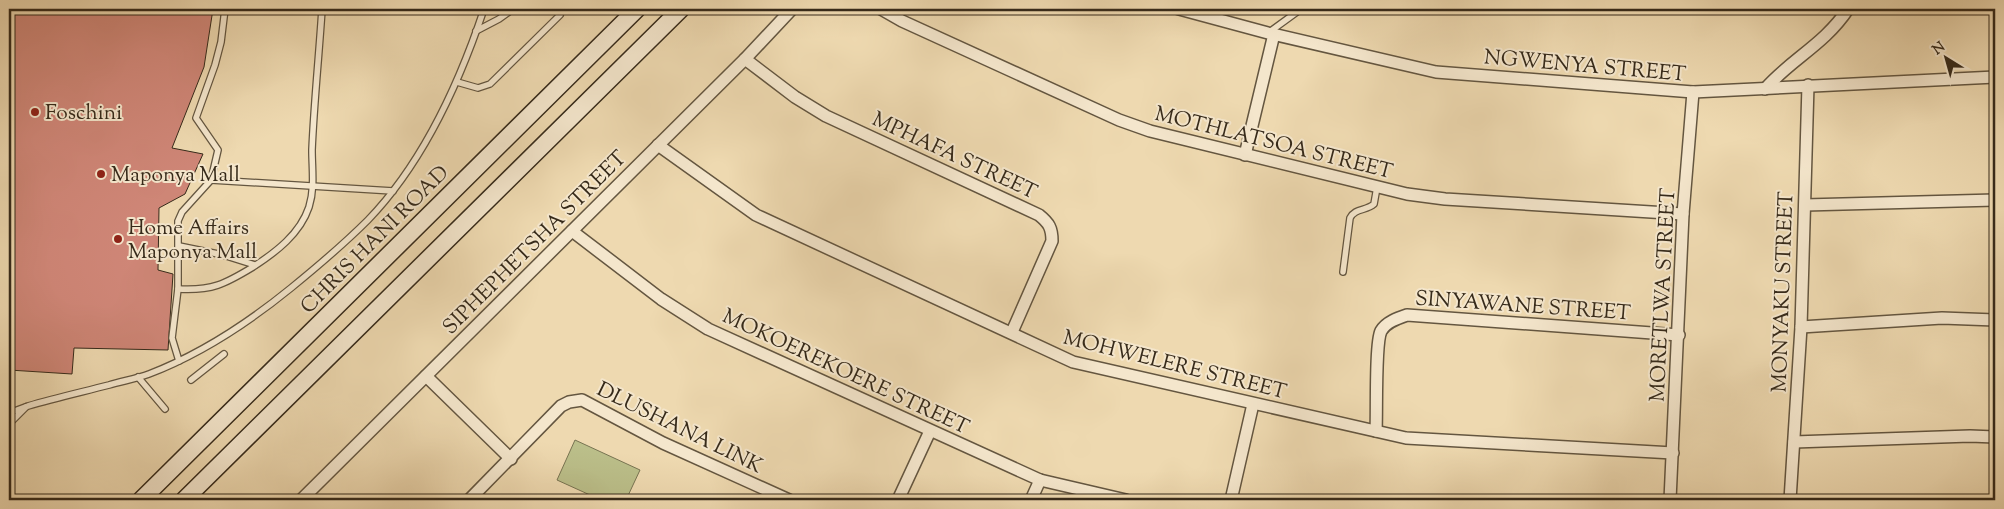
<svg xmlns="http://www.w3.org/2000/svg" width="2004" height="509" font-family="'Sorts Mill Goudy',serif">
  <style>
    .green { fill: #bbbf8a; stroke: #787452 }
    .building { fill: #cf8677; stroke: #362a1a }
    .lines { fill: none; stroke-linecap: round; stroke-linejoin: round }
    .service-casing { stroke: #645640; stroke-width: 8 }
    .minor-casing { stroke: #645640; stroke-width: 14 }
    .secondary-casing { stroke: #362a1a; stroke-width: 19 }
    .service { stroke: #f4e6cc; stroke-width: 5.5 }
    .minor { stroke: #f4e6cc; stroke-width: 11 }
    .secondary { stroke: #f4e6cc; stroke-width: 16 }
    .poi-dot { fill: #8f2418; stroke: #f4e6cc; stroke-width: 2 }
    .labels { text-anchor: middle; stroke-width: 4; stroke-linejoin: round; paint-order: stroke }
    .street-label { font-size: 21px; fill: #362a1a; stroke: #f4e6cc }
    .poi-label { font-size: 21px; fill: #362a1a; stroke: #f4e6cc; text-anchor: start }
  </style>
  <rect width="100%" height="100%" fill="#eed9b0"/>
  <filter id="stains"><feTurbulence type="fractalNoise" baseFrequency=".004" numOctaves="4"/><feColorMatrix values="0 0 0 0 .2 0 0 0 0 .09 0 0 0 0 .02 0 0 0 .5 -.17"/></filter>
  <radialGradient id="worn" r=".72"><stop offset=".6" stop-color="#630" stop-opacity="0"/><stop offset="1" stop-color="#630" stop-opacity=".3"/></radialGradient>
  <path class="green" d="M 575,440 L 640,470 L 626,500 L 601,500 L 557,480 Z"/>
  <path class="building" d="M 9,9 L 213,9 L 204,67 L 172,148 L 203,154 L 185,194 L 159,208 L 158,270 L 173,274 L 168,350 L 74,348 L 72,374 L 9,370 Z"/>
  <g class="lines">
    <defs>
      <g id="service">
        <path d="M 476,31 L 499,19 L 513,9"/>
        <path d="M 1268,33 L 1301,9"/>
        <path d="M 457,82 L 478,88 L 490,84 L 560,15"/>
        <path d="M 211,180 L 393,191"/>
        <path d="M 179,246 L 223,255 L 255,265"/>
        <path d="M 1343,272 L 1350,218 C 1355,208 1366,211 1374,204 L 1377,187"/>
        <path d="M 178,289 C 212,291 225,284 253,267 C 276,252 300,234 309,207 C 315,188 312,169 312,150 C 314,103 319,56 322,9"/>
        <path d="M 179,361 L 172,338 L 178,289 L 178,221 L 182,212 L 211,180 L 218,150 L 196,118 L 215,65 L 221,42 L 225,9"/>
        <path d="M 138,377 L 165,409"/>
        <path d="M 191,380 L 224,354"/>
        <path d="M 9,413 L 28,406 C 55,398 82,392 109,385 C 122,381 136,379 149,374 C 201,354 248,323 291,288 C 318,266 344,244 368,220 C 424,162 459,84 484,9"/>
        <path d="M 9,424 L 26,407"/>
      </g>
      <g id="minor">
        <path d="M 881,9 L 902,21 L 1119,120 L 1150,131 L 1407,194 L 1445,199 L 1683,214"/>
        <path d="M 1179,9 L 1268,33 L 1436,72 L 1693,92 L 1995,77"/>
        <path d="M 745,59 L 795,97 L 826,116 L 1039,215 C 1049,223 1052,228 1052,241 L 1012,332"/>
        <path d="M 1765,89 C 1791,59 1824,45 1848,9"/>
        <path d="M 658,145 L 756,215 L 1073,362 L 1406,438 L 1673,453"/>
        <path d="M 1245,155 L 1274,34"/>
        <path d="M 1805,205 L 1995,200"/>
        <path d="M 572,231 L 661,299 L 708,329 L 1040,480 L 1126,500"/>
        <path d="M 1801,327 L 1942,318 L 1995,320"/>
        <path d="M 426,376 L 511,459"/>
        <path d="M 1376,431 C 1377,413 1375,343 1381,331 C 1386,322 1398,318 1407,315 L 1679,335"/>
        <path d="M 1794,442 L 1970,436 L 1995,437"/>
        <path d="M 301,500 L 745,59 L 792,9"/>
        <path d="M 469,500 L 561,406 L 569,402 L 582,400 L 663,443 L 789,500"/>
        <path d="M 898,500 L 930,431"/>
        <path d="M 1031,500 L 1040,480"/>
        <path d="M 1231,500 L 1253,404"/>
        <path d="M 1670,500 L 1683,214 L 1693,92"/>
        <path d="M 1790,500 L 1801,327 L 1808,85"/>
      </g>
      <g id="secondary">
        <path d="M 141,500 L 637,9"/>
        <path d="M 184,500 L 681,9"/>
      </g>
    </defs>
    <use href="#service" class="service-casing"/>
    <use href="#minor" class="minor-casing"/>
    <use href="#secondary" class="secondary-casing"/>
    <use href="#service" class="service"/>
    <use href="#minor" class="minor"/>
    <use href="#secondary" class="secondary"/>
  </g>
  <g class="poi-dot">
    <circle cx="35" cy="112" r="5"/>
    <circle cx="101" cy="174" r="5"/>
    <circle cx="118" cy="239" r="5"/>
  </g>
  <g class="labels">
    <g class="street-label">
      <text transform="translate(1585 65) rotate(5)" y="7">NGWENYA STREET</text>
      <text transform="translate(1274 142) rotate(14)" y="7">MOTHLATSOA STREET</text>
      <text transform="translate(955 155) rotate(25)" y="7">MPHAFA STREET</text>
      <text transform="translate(374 239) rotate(-45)" y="7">CHRIS HANI ROAD</text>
      <text transform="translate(534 242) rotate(-45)" y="7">SIPHEPHETSHA STREET</text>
      <text transform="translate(1782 292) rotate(-88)" y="7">MONYAKU STREET</text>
      <text transform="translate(1662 295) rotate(-87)" y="7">MORETLWA STREET</text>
      <text transform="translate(1523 305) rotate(4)" y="7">SINYAWANE STREET</text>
      <text transform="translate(1175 364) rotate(14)" y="7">MOHWELERE STREET</text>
      <text transform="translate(846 371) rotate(25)" y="7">MOKOEREKOERE STREET</text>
      <text transform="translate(680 427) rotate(26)" y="7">DLUSHANA LINK</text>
    </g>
    <g class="poi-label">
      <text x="45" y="119">Foschini</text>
      <text x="111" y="181">Maponya Mall</text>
      <text x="128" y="234">Home Affairs<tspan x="128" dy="24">Maponya Mall</tspan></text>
    </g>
  </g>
  <rect width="2004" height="509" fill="none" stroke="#eed9b0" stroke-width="30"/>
  <rect x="10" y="10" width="1984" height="489" fill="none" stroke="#362a1a" stroke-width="2.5"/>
  <rect x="15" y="15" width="1974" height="479" fill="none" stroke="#362a1a"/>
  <g transform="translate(1946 58) rotate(323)" stroke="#f4e6cc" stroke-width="4" paint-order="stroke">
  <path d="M0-4L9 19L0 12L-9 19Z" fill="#362a1a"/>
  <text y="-8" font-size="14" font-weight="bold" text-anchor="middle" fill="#362a1a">N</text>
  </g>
  <rect width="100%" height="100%" filter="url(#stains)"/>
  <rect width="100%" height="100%" fill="url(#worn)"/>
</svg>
